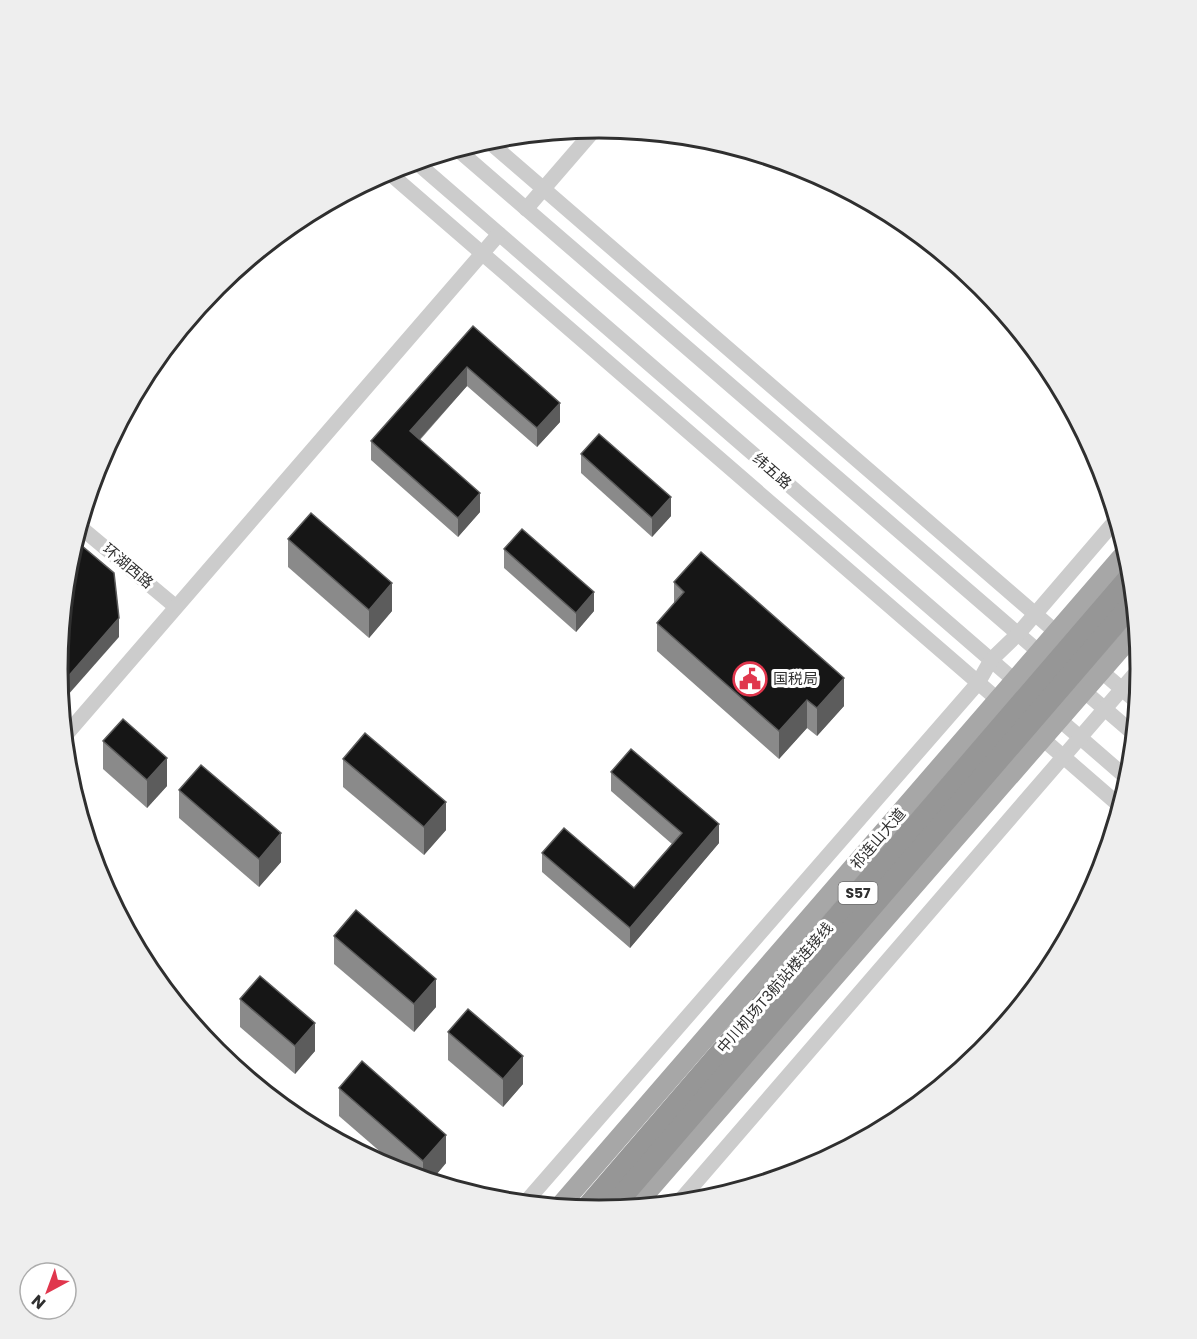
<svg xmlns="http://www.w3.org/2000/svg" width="1197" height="1339" font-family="Poppins,'Noto Sans SC',sans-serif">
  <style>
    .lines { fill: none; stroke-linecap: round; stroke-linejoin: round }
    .minor { stroke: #ccc; stroke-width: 15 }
    .major { stroke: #a7a7a7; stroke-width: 20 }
    .highway-bridge { stroke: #969696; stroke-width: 22 }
    .wall { fill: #8a8a8a }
    .shaded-wall { fill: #5c5c5c }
    .building { fill: #161616; stroke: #5c5c5c; stroke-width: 1.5 }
    .labels { text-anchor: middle; stroke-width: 6; stroke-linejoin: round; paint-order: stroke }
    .shield { fill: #fff; stroke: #6d6d6d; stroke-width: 1.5 }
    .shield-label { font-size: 14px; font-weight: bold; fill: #2f2f2f }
    .street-label { font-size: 15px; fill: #2f2f2f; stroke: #fff }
    .poi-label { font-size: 15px; fill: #2f2f2f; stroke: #fff; text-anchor: start }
    .rim { fill: none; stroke: #2f2f2f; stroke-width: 3 }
  </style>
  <rect width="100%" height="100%" fill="#fff"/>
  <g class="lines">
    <g class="minor">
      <path d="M 487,140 L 1064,639"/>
      <path d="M 457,149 L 1047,659"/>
      <path d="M 416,162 L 1021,686"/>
      <path d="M 387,171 L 1004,705"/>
      <path d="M 526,209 L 596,128"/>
      <path d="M 79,526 L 176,607"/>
      <path d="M 1094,665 L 1137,702"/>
      <path d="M 1077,685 L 1134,734"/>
      <path d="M 1053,714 L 1128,779"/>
      <path d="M 1036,733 L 1120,806"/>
      <path d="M 64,737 L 499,234"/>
      <path d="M 678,1203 L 1140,668"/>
      <path d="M 524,1204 L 978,683 L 991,660 L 1018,634 L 1116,520"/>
    </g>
    <g class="major">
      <path d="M 559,1207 L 1126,552"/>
      <path d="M 634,1207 L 1136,631"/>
    </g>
    <g class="highway-bridge">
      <path d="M 585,1210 L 1131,576"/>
      <path d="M 610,1210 L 1133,603"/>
    </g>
  </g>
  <g class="wall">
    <path d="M 473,326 L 560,422 L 537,447 L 467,386 L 420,440 L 480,512 L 458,537 L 371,460 L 371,441 Z"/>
    <path d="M 581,454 L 671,516 L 652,537 L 581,473 Z"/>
    <path d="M 288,539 L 392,611 L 369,638 L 288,567 Z"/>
    <path d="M 504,549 L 594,611 L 576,632 L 504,568 Z"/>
    <path d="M 674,582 L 844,706 L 817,736 L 807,728 L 779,759 L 657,651 L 657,623 L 674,604 Z"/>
    <path d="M 103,741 L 167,786 L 147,808 L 103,769 Z"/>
    <path d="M 343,759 L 446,830 L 424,855 L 343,787 Z"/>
    <path d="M 611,772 L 719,843 L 630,948 L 542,872 L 542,853 L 634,888 L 672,844 L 611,791 Z"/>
    <path d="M 179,790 L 281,862 L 259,887 L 179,818 Z"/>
    <path d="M 334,936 L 436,1007 L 414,1032 L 334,964 Z"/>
    <path d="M 240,999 L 315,1051 L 295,1074 L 240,1027 Z"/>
    <path d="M 448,1032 L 523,1084 L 503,1107 L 448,1060 Z"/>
    <path d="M 339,1088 L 446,1163 L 430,1182 L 406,1174 L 339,1116 Z"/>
  </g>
  <g class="shaded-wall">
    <path d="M 467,367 L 467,386 L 410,450 L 410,431 Z"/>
    <path d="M 560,403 L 560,422 L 537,447 L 537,428 Z"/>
    <path d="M 480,493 L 480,512 L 458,537 L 458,518 Z"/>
    <path d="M 671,497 L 671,516 L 652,537 L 652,518 Z"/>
    <path d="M 392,583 L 392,611 L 369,638 L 369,610 Z"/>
    <path d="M 594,592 L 594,611 L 576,632 L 576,613 Z"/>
    <path d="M 119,618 L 119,637 L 60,704 L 59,687 Z"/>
    <path d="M 844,678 L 844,706 L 817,736 L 817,708 Z"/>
    <path d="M 807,700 L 807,728 L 779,759 L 779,731 Z"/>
    <path d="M 167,758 L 167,786 L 147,808 L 147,780 Z"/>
    <path d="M 446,802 L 446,830 L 424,855 L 424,827 Z"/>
    <path d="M 719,824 L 719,843 L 630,948 L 630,928 Z"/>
    <path d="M 281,833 L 281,862 L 259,887 L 259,859 Z"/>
    <path d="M 436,979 L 436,1007 L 414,1032 L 414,1004 Z"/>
    <path d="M 315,1023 L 315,1051 L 295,1074 L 295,1046 Z"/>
    <path d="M 523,1056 L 523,1084 L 503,1107 L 503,1079 Z"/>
    <path d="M 446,1135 L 446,1163 L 430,1182 L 423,1180 L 423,1161 Z"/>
  </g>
  <g class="building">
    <path d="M 473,326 L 560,403 L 537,428 L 467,367 L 410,431 L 480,493 L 458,518 L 371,441 Z"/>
    <path d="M 599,434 L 671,497 L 652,518 L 581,454 Z"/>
    <path d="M 311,513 L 392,583 L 369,610 L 288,539 Z"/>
    <path d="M 522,529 L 594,592 L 576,613 L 504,549 Z"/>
    <path d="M 75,540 L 114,573 L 119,618 L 59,687 L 57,669 L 67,564 Z"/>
    <path d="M 701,552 L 844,678 L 817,708 L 807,700 L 779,731 L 657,623 L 684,592 L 674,582 Z"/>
    <path d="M 123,719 L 167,758 L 147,780 L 103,741 Z"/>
    <path d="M 365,733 L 446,802 L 424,827 L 343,759 Z"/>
    <path d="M 631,749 L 719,824 L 630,928 L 542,853 L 564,828 L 634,888 L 682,833 L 611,772 Z"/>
    <path d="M 201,765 L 281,833 L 259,859 L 179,790 Z"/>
    <path d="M 356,910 L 436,979 L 414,1004 L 334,936 Z"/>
    <path d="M 260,976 L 315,1023 L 295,1046 L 240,999 Z"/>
    <path d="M 468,1009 L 523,1056 L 503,1079 L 448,1032 Z"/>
    <path d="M 198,1030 L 300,1121 L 215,1052 Z"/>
    <path d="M 362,1061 L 446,1135 L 423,1161 L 339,1088 Z"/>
  </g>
  <defs>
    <symbol id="civic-ring" viewBox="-11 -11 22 22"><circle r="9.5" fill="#fff" stroke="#e0364d" stroke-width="1.5"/><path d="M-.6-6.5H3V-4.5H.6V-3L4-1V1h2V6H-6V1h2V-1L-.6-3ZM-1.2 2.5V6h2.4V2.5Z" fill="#e0364d"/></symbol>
  </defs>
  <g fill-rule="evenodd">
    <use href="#civic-ring" x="731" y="660" width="38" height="38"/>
  </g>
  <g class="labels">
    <rect class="shield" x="838.5" y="882" width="39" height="22" rx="4.5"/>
    <g class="shield-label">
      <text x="858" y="898">S57</text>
    </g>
    <g class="street-label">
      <text transform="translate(772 471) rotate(41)" y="5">纬五路</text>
      <text transform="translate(128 566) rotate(40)" y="5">环湖西路</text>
      <text transform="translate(878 839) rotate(-49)" y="5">祁连山大道</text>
      <text transform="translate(775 988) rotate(-49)" y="5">中川机场T3航站楼连接线</text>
    </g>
    <g class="poi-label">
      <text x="773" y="684">国税局</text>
    </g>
  </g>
  <path d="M0 0H1197V1339H0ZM68 669a531 531 0 1 1 1062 0a531 531 0 1 1-1062 0Z" fill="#eee" fill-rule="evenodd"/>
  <path class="rim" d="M68 669a531 531 0 1 1 1062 0a531 531 0 1 1-1062 0Z"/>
  <g transform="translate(48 1291) rotate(221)"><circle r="28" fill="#ffffff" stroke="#acacac" stroke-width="1.5"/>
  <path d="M0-4.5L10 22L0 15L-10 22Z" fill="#e0364d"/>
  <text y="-9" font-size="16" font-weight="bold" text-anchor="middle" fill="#2f2f2f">N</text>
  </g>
</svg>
